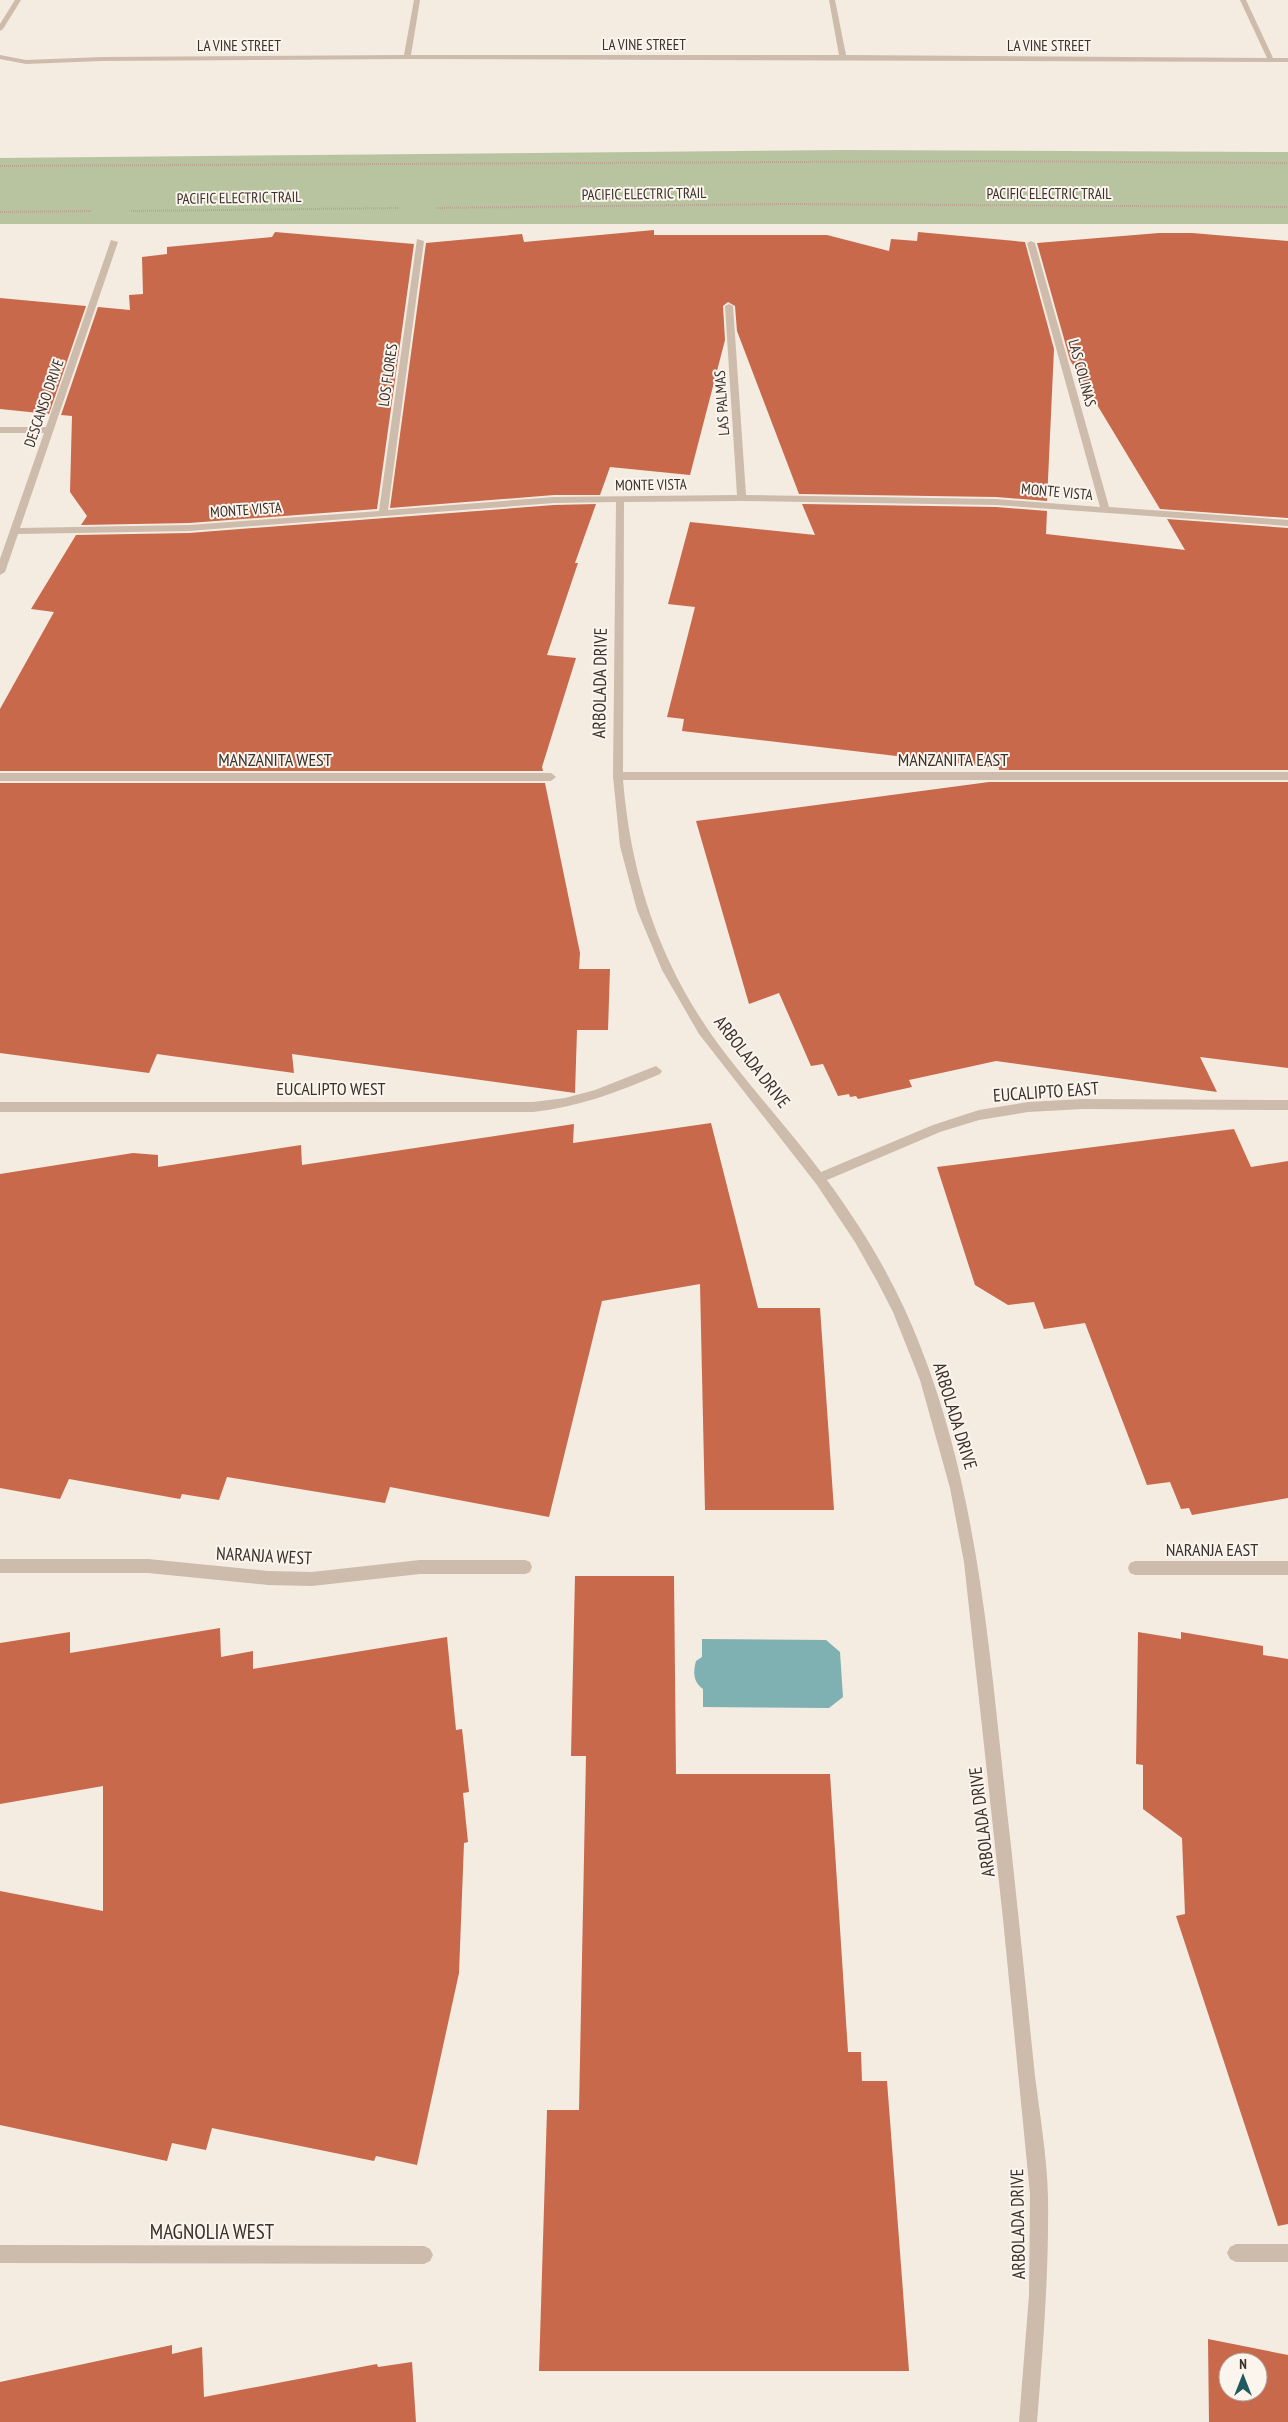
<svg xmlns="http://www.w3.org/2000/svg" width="1288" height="2422" font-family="'PT Sans Narrow',sans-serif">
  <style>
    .green { fill: #b8c4a0 }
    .water { fill: #7fb0b2 }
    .building { fill: #c8694b; fill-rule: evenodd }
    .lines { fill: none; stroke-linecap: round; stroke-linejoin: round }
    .path { stroke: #b9a596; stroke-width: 2; stroke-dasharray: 1 1; stroke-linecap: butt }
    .minor { fill: #cdbbac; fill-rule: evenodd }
    .labels { text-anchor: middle; stroke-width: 4; stroke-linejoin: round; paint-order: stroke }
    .far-street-label { font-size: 15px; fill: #3b302b; stroke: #fbf5ee }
    .street-label { font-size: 18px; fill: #3b302b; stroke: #fbf5ee }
    .near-street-label { font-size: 21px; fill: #3b302b; stroke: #fbf5ee }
  </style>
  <rect width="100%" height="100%" fill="#f4ebe1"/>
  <path class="green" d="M 843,150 L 1288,152 L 1288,224 L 0,224 L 0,158 Z"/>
  <path class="water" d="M 702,1639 L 826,1640 L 840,1652 L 843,1697 L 829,1708 L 703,1707 L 703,1689 C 693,1681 693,1673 696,1661 L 702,1657 Z"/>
  <g class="building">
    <path d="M 654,230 L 654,235 L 827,235 L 889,251 L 891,239 L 917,241 L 918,232 L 1025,242 L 1054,349 L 1047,501 L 996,497 L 799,494 L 737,331 L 735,306 L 728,302 L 723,306 L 725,340 L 690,475 L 610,467 L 600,495 L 554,495 L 390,508 L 426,243 L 522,234 L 524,242 Z"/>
    <path d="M 275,232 L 414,244 L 377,509 L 189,523 L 81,525 L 87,516 L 70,492 L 72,416 L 61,415 L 98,307 L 130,310 L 129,295 L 143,294 L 142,257 L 167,254 L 167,247 L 272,237 Z"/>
    <path d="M 1159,233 L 1192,233 L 1288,241 L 1288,518 L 1160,509 L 1070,360 L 1037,243 Z"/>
    <path d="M 0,298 L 86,306 L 49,414 L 0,409 Z"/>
    <path d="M 596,504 L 575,563 L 578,563 L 547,655 L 576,658 L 542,767 L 543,771 L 0,771 L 0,709 L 54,612 L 31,609 L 76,535 L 189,533 L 554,505 Z"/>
    <path d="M 802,504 L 996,507 L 1047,511 L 1046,534 L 1185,550 L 1167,519 L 1288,528 L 1288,770 L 999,770 L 999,768 L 682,731 L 684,719 L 667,717 L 695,607 L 668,604 L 690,522 L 815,535 Z"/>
    <path d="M 989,782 L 1288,782 L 1288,1068 L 1200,1057 L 1217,1092 L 996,1061 L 909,1080 L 912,1087 L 858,1099 L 856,1096 L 850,1097 L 849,1094 L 838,1096 L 823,1064 L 811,1066 L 779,993 L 749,1004 L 696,821 Z"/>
    <path d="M 0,783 L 545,783 L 580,953 L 579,969 L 610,969 L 608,1030 L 577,1030 L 575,1093 L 292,1054 L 294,1073 L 157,1054 L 149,1073 L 0,1053 Z"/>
    <path d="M 711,1123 L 758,1308 L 820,1308 L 834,1510 L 705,1510 L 700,1284 L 602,1301 L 549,1517 L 390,1487 L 385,1503 L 227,1477 L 219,1500 L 182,1494 L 180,1499 L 69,1479 L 60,1499 L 0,1488 L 0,1174 L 133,1153 L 158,1155 L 158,1167 L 301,1145 L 302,1165 L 574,1124 L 573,1143 Z"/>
    <path d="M 1234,1129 L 1251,1167 L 1288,1161 L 1288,1498 L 1192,1515 L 1189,1508 L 1181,1509 L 1170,1482 L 1147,1485 L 1085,1323 L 1044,1329 L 1034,1302 L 1008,1305 L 975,1285 L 937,1167 Z"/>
    <path d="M 575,1576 L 674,1576 L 676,1774 L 830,1774 L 848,2052 L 861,2052 L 862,2081 L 887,2081 L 909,2371 L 539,2371 L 547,2110 L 579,2110 L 586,1756 L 571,1756 Z"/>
    <path d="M 220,1628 L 221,1657 L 253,1651 L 253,1669 L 447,1637 L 456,1730 L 462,1729 L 469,1792 L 463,1793 L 468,1842 L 464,1843 L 459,1973 L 417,2165 L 376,2156 L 374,2161 L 212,2128 L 206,2150 L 172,2143 L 167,2161 L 0,2125 L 0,1891 L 103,1911 L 103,1786 L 0,1804 L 0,1643 L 70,1632 L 70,1653 Z"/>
    <path d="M 1138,1632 L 1181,1639 L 1181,1632 L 1263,1646 L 1263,1655 L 1288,1659 L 1288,2224 L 1278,2226 L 1176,1916 L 1185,1914 L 1182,1838 L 1143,1809 L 1143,1765 L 1136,1764 Z"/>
    <path d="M 1208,2339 L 1288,2355 L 1288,2422 L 1209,2422 ZM 1228,2362 L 1258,2362 L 1258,2392 L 1228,2392 Z"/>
    <path d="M 172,2345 L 172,2354 L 202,2347 L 204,2397 L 377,2364 L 378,2367 L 412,2362 L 416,2422 L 0,2422 L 0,2382 Z"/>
  </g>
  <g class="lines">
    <g class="path">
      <path d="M 0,166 L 981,161 L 1288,163"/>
      <path d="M 436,208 L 786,204 L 1288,207"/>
      <path d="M 131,211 L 399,208"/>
      <path d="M 0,212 L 92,211"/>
    </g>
    <g class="minor">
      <path d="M 15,0 L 21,0 L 3,29 L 0,31 L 0,24 Z"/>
      <path d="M 414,0 L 420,0 L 411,55 L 839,55 L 829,0 L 835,0 L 846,55 L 1267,58 L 1240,0 L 1246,0 L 1273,58 L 1288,58 L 1288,62 L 407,59 L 102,61 L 26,64 L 0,59 L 0,55 L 26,60 L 102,57 L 404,55 Z"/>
      <path d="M 417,239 L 424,241 L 388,510 L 554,497 L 737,495 L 725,306 L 729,304 L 733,306 L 746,495 L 996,499 L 1100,507 L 1027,243 L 1031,241 L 1035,243 L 1109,507 L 1288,520 L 1288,526 L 996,505 L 742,501 L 624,502 L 623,772 L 1288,772 L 1288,780 L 623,780 C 631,876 659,962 716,1041 C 749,1086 787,1127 821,1172 L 933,1125 L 979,1110 L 1028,1102 L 1083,1099 L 1288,1100 L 1288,1110 L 1083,1109 L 1028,1112 L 979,1120 L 940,1132 L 827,1180 C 865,1232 898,1287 921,1348 C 983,1506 991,1678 1011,1846 C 1019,1922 1027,1999 1035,2076 C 1040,2116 1047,2157 1048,2197 C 1049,2273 1043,2347 1037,2422 L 1019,2422 L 1029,2295 L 1030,2194 L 1003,1919 L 964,1562 L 950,1488 L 920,1380 L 893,1312 L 877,1281 L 855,1242 L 817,1185 L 699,1034 L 662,970 L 637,910 L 620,846 L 613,776 L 616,502 L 554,503 L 189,531 L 18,534 L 5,572 L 0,575 L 0,559 L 44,433 L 0,433 L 0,427 L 46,427 L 111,240 L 118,242 L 20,528 L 189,525 L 379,511 Z"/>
      <path d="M 0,773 L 551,773 L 556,777 L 551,781 L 0,781 Z"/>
      <path d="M 656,1066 L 662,1071 L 660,1074 C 619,1092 578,1107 533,1112 L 0,1112 L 0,1102 L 533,1102 L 565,1098 L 595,1090 Z"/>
      <path d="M 0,1559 L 148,1559 L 268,1571 L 312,1572 L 420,1560 L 525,1560 L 530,1562 L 532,1567 L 530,1572 L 525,1574 L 420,1574 L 312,1586 L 268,1585 L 148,1573 L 0,1573 Z"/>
      <path d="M 1135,1561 L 1288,1561 L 1288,1575 L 1135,1575 L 1130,1573 L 1128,1568 L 1130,1563 Z"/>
      <path d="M 1236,2244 L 1288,2244 L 1288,2262 L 1236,2262 L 1230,2259 L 1227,2253 L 1230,2247 Z"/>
      <path d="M 0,2245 L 424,2246 L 430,2249 L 433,2255 L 430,2261 L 424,2264 L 0,2263 Z"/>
    </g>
  </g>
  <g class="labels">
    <g class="far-street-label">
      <text x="644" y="50">LA VINE STREET</text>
      <text x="239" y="51">LA VINE STREET</text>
      <text x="1049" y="51">LA VINE STREET</text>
      <text transform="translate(644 194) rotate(-1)" y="5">PACIFIC ELECTRIC TRAIL</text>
      <text x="1049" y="199">PACIFIC ELECTRIC TRAIL</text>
      <text transform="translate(239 198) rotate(-1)" y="5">PACIFIC ELECTRIC TRAIL</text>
      <text transform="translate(1082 373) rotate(75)" y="5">LAS COLINAS</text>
      <text transform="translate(388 375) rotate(-82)" y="5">LOS FLORES</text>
      <text transform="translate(44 403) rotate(-71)" y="5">DESCANSO DRIVE</text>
      <text transform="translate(722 403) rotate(-94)" y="5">LAS PALMAS</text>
      <text transform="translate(651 485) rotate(-1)" y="5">MONTE VISTA</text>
      <text transform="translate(1057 492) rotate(5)" y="5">MONTE VISTA</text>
      <text transform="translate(246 510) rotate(-4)" y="5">MONTE VISTA</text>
    </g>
    <g class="street-label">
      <text transform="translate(600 683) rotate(-89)" y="6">ARBOLADA DRIVE</text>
      <text x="275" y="766">MANZANITA WEST</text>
      <text x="953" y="766">MANZANITA EAST</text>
      <text transform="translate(752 1062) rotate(52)" y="6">ARBOLADA DRIVE</text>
      <text x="331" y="1095">EUCALIPTO WEST</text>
      <text transform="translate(1046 1092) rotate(-4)" y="6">EUCALIPTO EAST</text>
      <text transform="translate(955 1416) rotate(73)" y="6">ARBOLADA DRIVE</text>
      <text x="1212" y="1556">NARANJA EAST</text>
      <text transform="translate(264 1556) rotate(3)" y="6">NARANJA WEST</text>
      <text transform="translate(982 1822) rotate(-97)" y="6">ARBOLADA DRIVE</text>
      <text transform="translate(1018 2224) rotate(-91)" y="6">ARBOLADA DRIVE</text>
    </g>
    <g class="near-street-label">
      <text x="212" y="2239">MAGNOLIA WEST</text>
    </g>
  </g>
  <g transform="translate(1243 2377)"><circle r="24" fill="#fbf5ee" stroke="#aea6a0"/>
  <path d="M0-4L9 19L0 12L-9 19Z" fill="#1f5a5e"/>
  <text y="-8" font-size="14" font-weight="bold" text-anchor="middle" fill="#3b302b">N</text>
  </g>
</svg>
